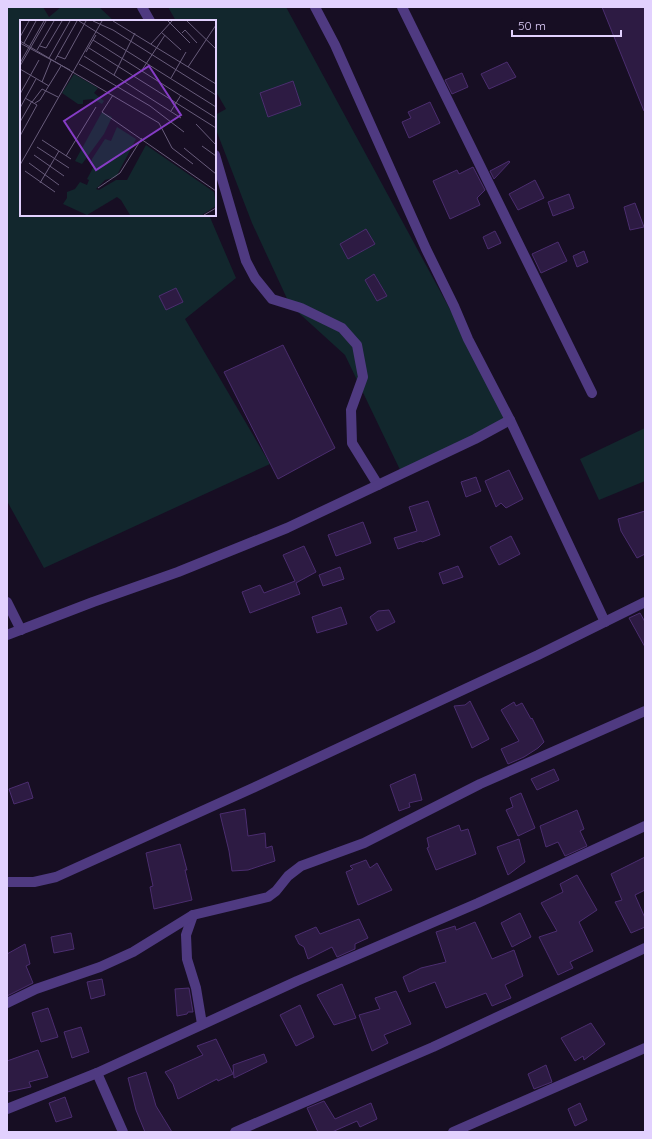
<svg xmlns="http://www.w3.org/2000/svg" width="652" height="1139" font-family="Quicksand,sans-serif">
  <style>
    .green { fill: #12272d }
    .building { fill: #2d1b43; stroke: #4b2d6f }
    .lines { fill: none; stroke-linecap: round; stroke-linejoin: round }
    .minor { stroke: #4f3a81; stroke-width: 10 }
    .inset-road { fill: none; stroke: #685c7b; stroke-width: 1 }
    .view { fill: #853cc5; fill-opacity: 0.15; stroke: #853cc5; stroke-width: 2 }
    .inset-edge { fill: none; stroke: #e2d1fe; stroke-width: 2 }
  </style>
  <rect width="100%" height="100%" fill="#170e23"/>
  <g class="green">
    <path d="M 7,7 L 43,7 L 49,17 L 61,7 L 99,7 L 114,21 L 21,21 L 21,215 L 209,215 L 236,278 L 185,319 L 270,464 L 44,568 L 7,501 Z"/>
    <path d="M 168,7 L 286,7 L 510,420 L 402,474 L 345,355 L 290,305 L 252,223 L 215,127 L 215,115 L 226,109 L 215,90 L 215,21 L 176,21 Z"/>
    <path d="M 645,428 L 645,481 L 599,500 L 580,459 Z"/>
  </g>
  <g class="building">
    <path d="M 602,7 L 645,7 L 645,111 L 644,111 Z"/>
    <path d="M 507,62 L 516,77 L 489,89 L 481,74 Z"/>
    <path d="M 462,73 L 468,87 L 452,94 L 445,80 Z"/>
    <path d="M 293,81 L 301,105 L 268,117 L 260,93 Z"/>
    <path d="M 430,102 L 440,123 L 409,138 L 402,122 L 411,118 L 408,112 Z"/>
    <path d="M 509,161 L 510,162 L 494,179 L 490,171 Z"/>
    <path d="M 473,167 L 485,190 L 477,198 L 480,205 L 450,219 L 433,181 L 457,170 L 459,174 Z"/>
    <path d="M 535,180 L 544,198 L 518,210 L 509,194 Z"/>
    <path d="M 569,194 L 574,208 L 553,216 L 548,202 Z"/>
    <path d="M 635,203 L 644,227 L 630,230 L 624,207 Z"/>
    <path d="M 366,229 L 375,244 L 348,259 L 340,244 Z"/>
    <path d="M 495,231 L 501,243 L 488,249 L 483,237 Z"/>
    <path d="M 558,242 L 567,261 L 541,273 L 532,254 Z"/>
    <path d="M 584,251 L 588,262 L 577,267 L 573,256 Z"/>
    <path d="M 374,274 L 387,296 L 377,301 L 365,280 Z"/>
    <path d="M 176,288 L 183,302 L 166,310 L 159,296 Z"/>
    <path d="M 283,345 L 335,448 L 278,479 L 224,372 Z"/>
    <path d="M 509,470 L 523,499 L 506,508 L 501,503 L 496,507 L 485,481 Z"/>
    <path d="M 476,477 L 481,491 L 466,497 L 461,482 Z"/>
    <path d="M 428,501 L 440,535 L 422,542 L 421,541 L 398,549 L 394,538 L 417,531 L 409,507 Z"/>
    <path d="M 645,511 L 645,554 L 637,558 L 621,531 L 618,519 Z"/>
    <path d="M 363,522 L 371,543 L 336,556 L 328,535 Z"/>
    <path d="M 511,536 L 520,554 L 499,565 L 490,547 Z"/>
    <path d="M 304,546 L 316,572 L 296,583 L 300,594 L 250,613 L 242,592 L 260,585 L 264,593 L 295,581 L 283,555 Z"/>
    <path d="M 458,566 L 463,577 L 443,584 L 439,573 Z"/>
    <path d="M 340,567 L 344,579 L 323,586 L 319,575 Z"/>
    <path d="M 341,607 L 347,624 L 317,633 L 312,617 Z"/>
    <path d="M 389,610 L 395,622 L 377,631 L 370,617 L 378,611 Z"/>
    <path d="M 640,613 L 645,622 L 645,647 L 629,618 Z"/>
    <path d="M 470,701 L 489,739 L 472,748 L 454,706 L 465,705 Z"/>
    <path d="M 514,702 L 516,706 L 522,703 L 531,719 L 532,718 L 544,742 L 538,748 L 524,757 L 508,764 L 501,749 L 519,741 L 501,710 Z"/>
    <path d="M 554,769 L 559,780 L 537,790 L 531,779 Z"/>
    <path d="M 415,774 L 422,800 L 409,803 L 410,807 L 399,811 L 390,785 Z"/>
    <path d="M 28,782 L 33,798 L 14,804 L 9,789 Z"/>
    <path d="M 521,793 L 535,828 L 518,836 L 506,810 L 513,807 L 510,798 Z"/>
    <path d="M 245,809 L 248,836 L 265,833 L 266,848 L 272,846 L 275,861 L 248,870 L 232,871 L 229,851 L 220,814 Z"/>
    <path d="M 577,810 L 584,829 L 580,831 L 587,846 L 565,856 L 558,842 L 546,847 L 540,826 Z"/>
    <path d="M 459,825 L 461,831 L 468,829 L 476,854 L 436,870 L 427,848 L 429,847 L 427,838 Z"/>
    <path d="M 519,839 L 525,862 L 508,875 L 497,847 Z"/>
    <path d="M 180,844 L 187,870 L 185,870 L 192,900 L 154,909 L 150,887 L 153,886 L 146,853 Z"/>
    <path d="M 645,857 L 645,890 L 635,895 L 645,918 L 645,927 L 631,933 L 615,902 L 622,900 L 611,874 Z"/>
    <path d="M 366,860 L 370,868 L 377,863 L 392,890 L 358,905 L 346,872 L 353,869 L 350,866 Z"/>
    <path d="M 577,875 L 597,910 L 579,922 L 593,951 L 570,962 L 573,968 L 558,975 L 539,937 L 557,931 L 541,903 L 563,892 L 560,884 Z"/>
    <path d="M 520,913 L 531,937 L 512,947 L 501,923 Z"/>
    <path d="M 359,919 L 368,938 L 355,944 L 355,949 L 337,957 L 332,947 L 308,959 L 304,947 L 299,944 L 295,936 L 316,927 L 320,934 Z"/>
    <path d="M 475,922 L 492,959 L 514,950 L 523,976 L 505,985 L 511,998 L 492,1006 L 486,993 L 446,1008 L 435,982 L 409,992 L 403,977 L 421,968 L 446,962 L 436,932 L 455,926 L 456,930 Z"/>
    <path d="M 71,933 L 74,949 L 54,953 L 51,937 Z"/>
    <path d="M 25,944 L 30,964 L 26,966 L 33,983 L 7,996 L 7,954 Z"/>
    <path d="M 102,979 L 105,995 L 91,999 L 87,982 Z"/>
    <path d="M 342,984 L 356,1018 L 334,1025 L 317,995 Z"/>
    <path d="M 189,988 L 193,1012 L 188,1012 L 187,1014 L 177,1016 L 175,989 Z"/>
    <path d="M 396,991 L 411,1024 L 384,1035 L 388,1043 L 372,1051 L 359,1015 L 380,1009 L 375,998 Z"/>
    <path d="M 300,1005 L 314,1037 L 296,1046 L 280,1015 Z"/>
    <path d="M 48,1008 L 58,1037 L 41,1042 L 32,1013 Z"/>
    <path d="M 591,1023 L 605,1044 L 584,1060 L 583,1056 L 575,1061 L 561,1038 Z"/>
    <path d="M 81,1027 L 89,1052 L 72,1058 L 64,1032 Z"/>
    <path d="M 216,1039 L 233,1074 L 218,1081 L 217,1079 L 178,1099 L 173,1084 L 165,1072 L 203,1055 L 197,1046 Z"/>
    <path d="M 38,1050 L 48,1077 L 29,1082 L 31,1087 L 7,1092 L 7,1061 Z"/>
    <path d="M 264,1054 L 267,1062 L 234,1078 L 233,1065 Z"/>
    <path d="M 546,1065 L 552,1082 L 534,1089 L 528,1074 Z"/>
    <path d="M 146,1072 L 156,1106 L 172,1132 L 145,1132 L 136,1110 L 128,1078 Z"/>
    <path d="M 65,1097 L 72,1117 L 56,1122 L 49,1103 Z"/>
    <path d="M 324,1101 L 335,1119 L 371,1103 L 377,1119 L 360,1127 L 357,1121 L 332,1132 L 318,1132 L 307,1108 Z"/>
    <path d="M 580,1103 L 587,1120 L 575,1126 L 568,1109 Z"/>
  </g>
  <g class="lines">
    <g class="minor">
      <path d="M 142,7 L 150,21"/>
      <path d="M 315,7 L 335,45 L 426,249 L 454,306 L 468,339 L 510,420 L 605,622"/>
      <path d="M 402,7 L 592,393"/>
      <path d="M 215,155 L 246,261 L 255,278 L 272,299 L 301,308 L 342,328 L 357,345 L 363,377 L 351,410 L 352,443 L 378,485"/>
      <path d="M 7,602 L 21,630"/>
      <path d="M 7,635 L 93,602 L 178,572 L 287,528 L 475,439 L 510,420"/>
      <path d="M 7,882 L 34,882 L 56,877 L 255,787 L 538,655 L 645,602"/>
      <path d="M 193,915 L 186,935 L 187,959 L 196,988 L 202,1024"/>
      <path d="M 7,1003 L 36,989 L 100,967 L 133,952 L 193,915 L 268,897 L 276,891 L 288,876 L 301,866 L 364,843 L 480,784 L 645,711"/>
      <path d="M 97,1073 L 123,1132"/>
      <path d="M 7,1109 L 97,1073 L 297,981 L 478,903 L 645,826"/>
      <path d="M 235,1132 L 433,1047 L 645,948"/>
      <path d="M 453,1132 L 645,1048"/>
    </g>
  </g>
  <g transform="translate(20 20)">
    <rect width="196" height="196" fill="#170e23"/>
    <path d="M 54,54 L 78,68 L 74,73 L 84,81 L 82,84 L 73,79 L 63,80 L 63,84 L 58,84 L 42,73 ZM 82,92 L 92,97 L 84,114 L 62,144 L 55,141 ZM 97,107 L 116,119 L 96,157 L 85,160 L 76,169 L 79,170 L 96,160 L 107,160 L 126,125 L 194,172 L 196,186 L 182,195 L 110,195 L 101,180 L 97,177 L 67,195 L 43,184 L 47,178 L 47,172 L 55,169 L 60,162 L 67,165 L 69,160 L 67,159 L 74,146 L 71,145 L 72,139 L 85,119 L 91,121 Z" fill="#12272d"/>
    <path class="inset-road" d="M 59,1 L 196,87M 73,1 L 93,10 L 196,75M 93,1 L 196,64M 148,1 L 170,23M 167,1 L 196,29M 141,12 L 161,30M 162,13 L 165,10 L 177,23M 0,17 L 9,1M 73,20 L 196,98M 0,21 L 139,103 L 152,128 L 173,144M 0,23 L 50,50M 4,23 L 16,1M 131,24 L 152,1M 20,26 L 26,28 L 42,1M 69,28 L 196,108M 17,30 L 34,1M 66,32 L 76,15M 37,36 L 45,39 L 66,1M 64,36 L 161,98M 29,38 L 50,1M 35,40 L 57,1M 0,43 L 24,1M 59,44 L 130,86 L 164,112M 0,46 L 26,1M 168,47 L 196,5M 0,49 L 29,66M 122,50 L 145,15M 94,55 L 115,13M 151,58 L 166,32M 22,62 L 31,40M 0,74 L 19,40M 93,75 L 82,92 L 196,171M 12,82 L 22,69 L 38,77M 15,83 L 20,80 L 41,46M 0,88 L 16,59M 151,91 L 161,75M 0,102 L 12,81M 176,104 L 196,125M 0,116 L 17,85 L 5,78M 22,120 L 51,139M 182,126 L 196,136M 17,127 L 49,148M 164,128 L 196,154M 14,135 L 44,156M 46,136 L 76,87M 9,143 L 39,165M 0,145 L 82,1M 5,151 L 35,172M 20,163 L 39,131M 78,168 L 100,153 L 122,118M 184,195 L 196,188"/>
    <path class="view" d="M 129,46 L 161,95 L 76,150 L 44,101 Z"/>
    <rect width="196" height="196" class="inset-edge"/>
  </g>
  <rect width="652" height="1139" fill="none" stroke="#e2d1fe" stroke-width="16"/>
  <path d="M512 30v6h109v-6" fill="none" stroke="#e2d1fe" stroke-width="2"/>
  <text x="518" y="30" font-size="12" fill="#e2d1fe" stroke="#170e23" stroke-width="3" paint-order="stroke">50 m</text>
</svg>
